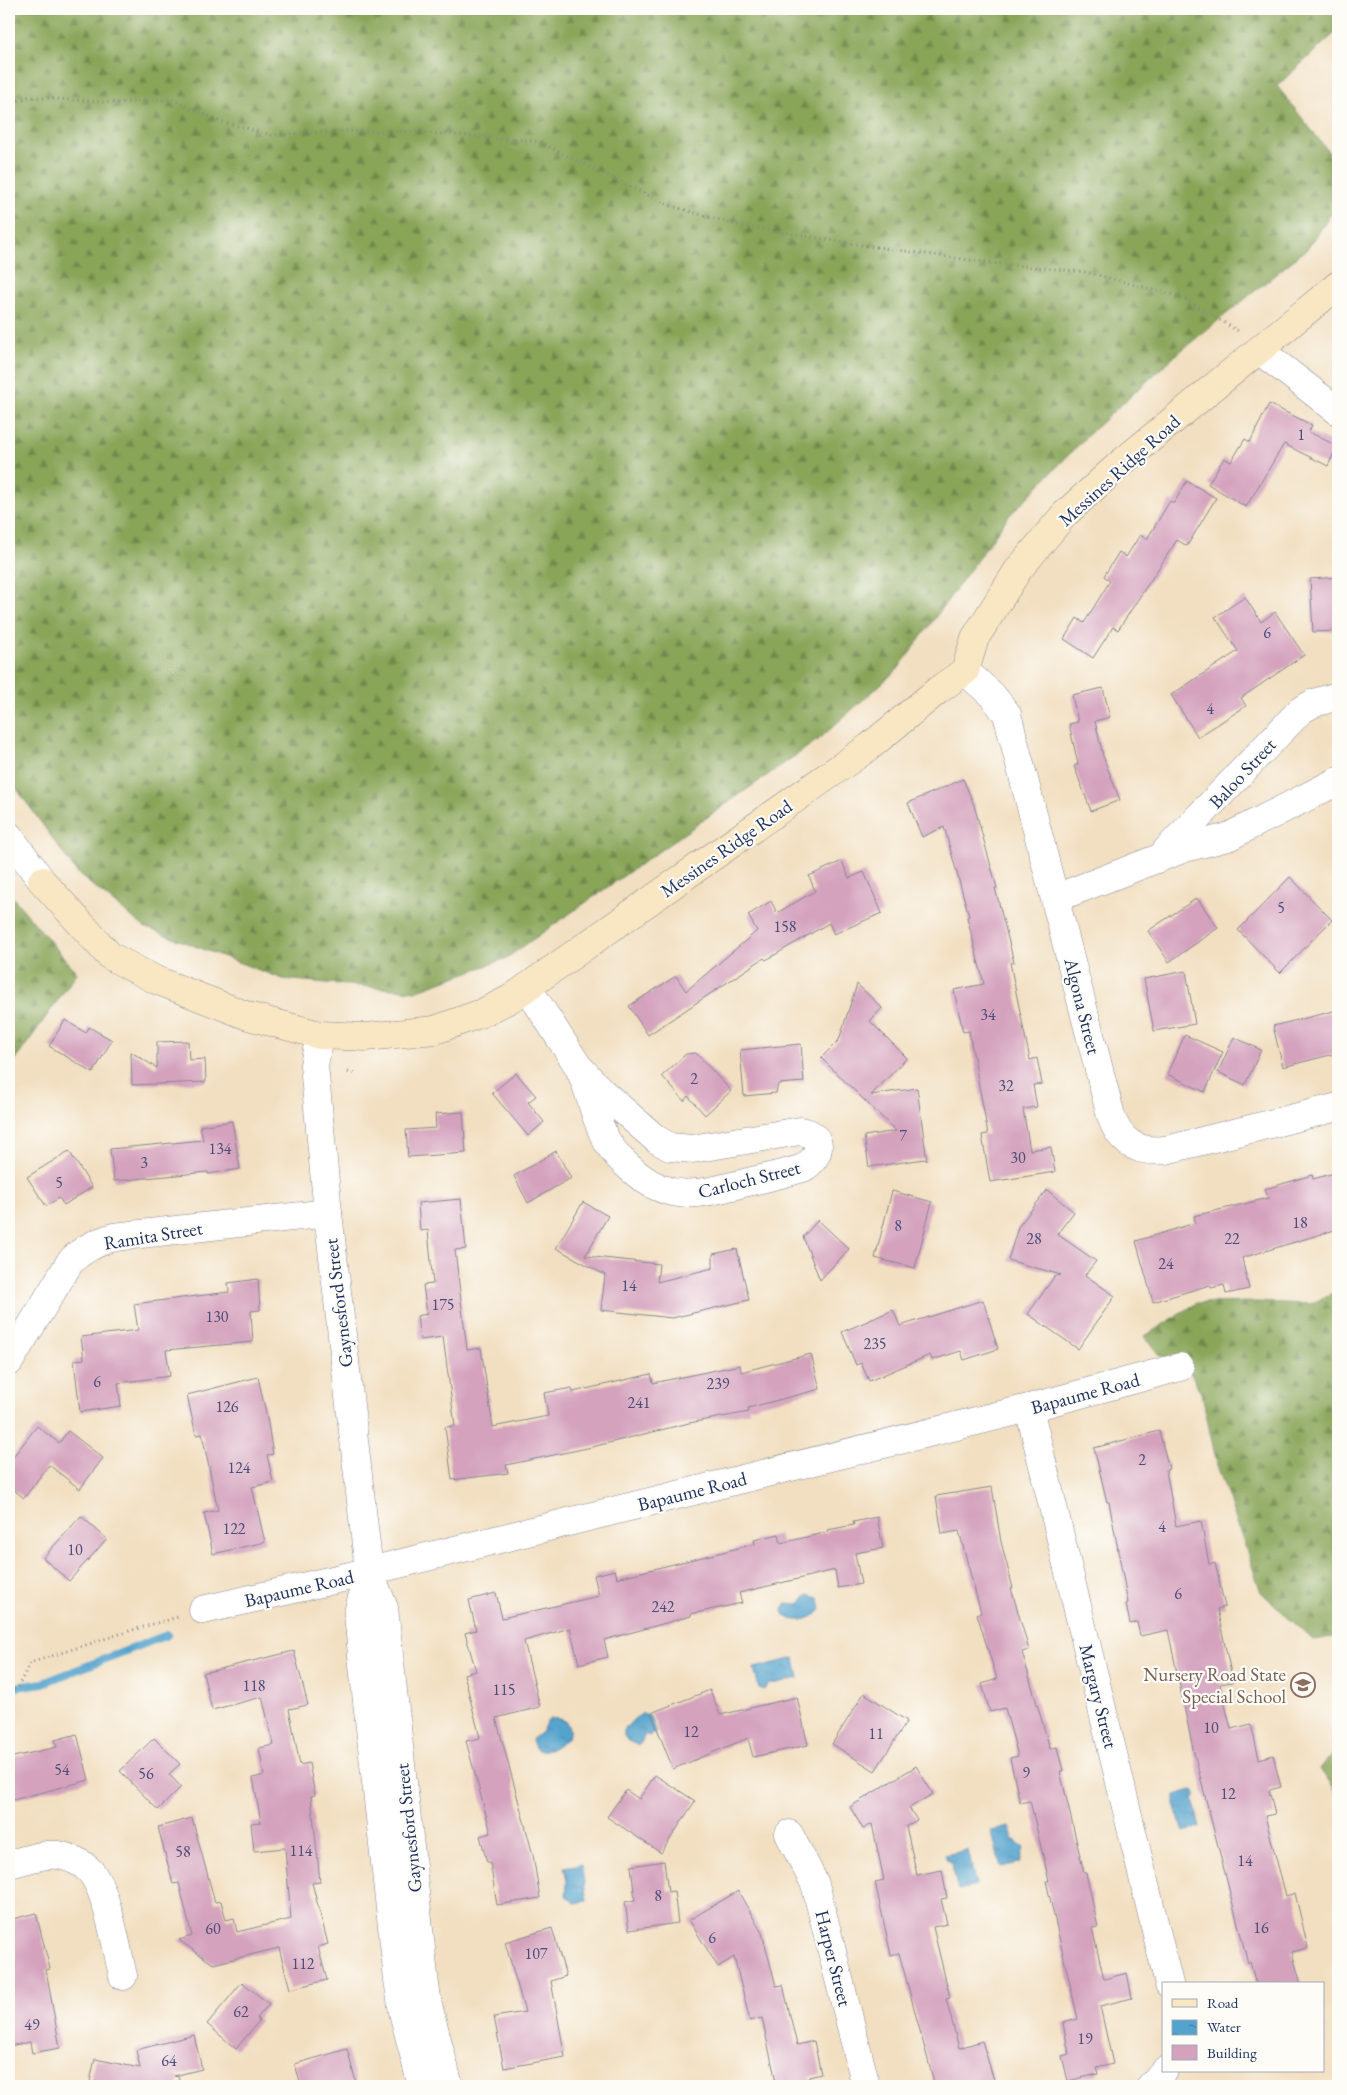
<svg xmlns="http://www.w3.org/2000/svg" width="1347" height="2095" font-family="'EB Garamond',serif">
  <style>
    .forest { fill: url(#forest-firs); stroke: #526a5b }
    .water { fill: url(#water-ripples); stroke: #376996 }
    .lines { fill: none; stroke-linecap: round; stroke-linejoin: round }
    .stream { stroke: #53a3cd; stroke-width: 8 }
    .building { fill: #d4a2bd }
    .street-casing { stroke: #868790; stroke-width: 29 }
    .secondary-casing { stroke: #868790; stroke-width: 29 }
    .path { stroke: #868790; stroke-width: 3; stroke-dasharray: 1 4; stroke-linecap: butt }
    .street { stroke: #fff; stroke-width: 28 }
    .secondary { stroke: #f9e7c3; stroke-width: 28 }
    .labels { text-anchor: middle; stroke-width: 4.5; stroke-linejoin: round; paint-order: stroke }
    .number-label { font-size: 16px; fill: #494c76 }
    .street-label { font-size: 19px; fill: #1b2f5e; stroke: #fdfcf7 }
    .education-label { font-size: 19px; fill: #785e54; stroke: #fdfcf7; text-anchor: end }
  </style>
  <defs>
    <pattern id="forest-firs" width="22" height="20" patternUnits="userSpaceOnUse" patternTransform="scale(1.25)"><rect width="22" height="20" fill="#89a558"/><path d="M5 1l3.5 6h-7zM16 11l3.5 6h-7z" fill="#6f874c"/></pattern>
    <pattern id="water-ripples" width="26" height="14" patternUnits="userSpaceOnUse" patternTransform="scale(1.25)"><rect width="26" height="14" fill="#53a3cd"/><path d="M2 4q2-2 4 0t4 0M15 11q2-2 4 0t4 0" fill="none" stroke="#4485aa"/></pattern>
  </defs>
  <rect width="100%" height="100%" fill="#fdfcf7"/>
  <filter id="ink" filterUnits="userSpaceOnUse"><feTurbulence type="fractalNoise" baseFrequency=".02" numOctaves="2"/><feDisplacementMap in="SourceGraphic" scale="10" xChannelSelector="R" yChannelSelector="G"/><feConvolveMatrix kernelMatrix="1 2 1 2 8 2 1 2 1" color-interpolation-filters="sRGB"/></filter>
  <filter id="wash" filterUnits="userSpaceOnUse"><feTurbulence type="fractalNoise" baseFrequency=".0096" numOctaves="4" result="noise"/><feDisplacementMap in="SourceGraphic" scale="20" xChannelSelector="R" yChannelSelector="G"/><feGaussianBlur stdDeviation="1.12" result="paint"/><feColorMatrix in="noise" values="0 0 0 0 0 0 0 0 0 0 0 0 0 0 0 0 0 1.4 0 .05"/><feComposite in="paint" operator="in"/></filter>
  <g filter="url(#wash)">
    <rect width="100%" height="100%" fill="#f2dfc1"/>
    <g class="forest">
      <path d="M 9,9 L 1338,9 L 1338,30 L 1277,86 L 1338,164 L 1338,204 L 1308,248 L 1178,353 L 1091,432 L 1008,517 L 898,669 L 819,739 L 505,959 L 415,991 L 283,979 L 144,927 L 78,874 L 9,778 Z"/>
      <path d="M 9,893 L 77,973 L 9,1069 Z"/>
      <path d="M 1338,1290 L 1338,1636 L 1313,1640 L 1261,1592 L 1217,1465 L 1202,1395 L 1188,1368 L 1158,1354 L 1145,1336 L 1197,1303 L 1253,1302 L 1311,1304 Z"/>
      <path d="M 1338,1747 L 1338,1795 L 1320,1769 Z"/>
    </g>
    <g class="water">
      <path d="M 808,1595 L 819,1598 L 821,1610 C 804,1629 772,1618 787,1603 L 799,1604 Z"/>
      <path d="M 795,1658 L 799,1678 L 767,1685 L 764,1690 L 759,1688 L 754,1668 Z"/>
      <path d="M 643,1713 L 649,1715 L 656,1733 L 649,1736 L 645,1734 L 641,1743 L 637,1745 L 628,1741 L 624,1736 L 624,1730 L 634,1719 Z"/>
      <path d="M 550,1719 C 565,1717 572,1724 568,1738 L 553,1748 L 540,1751 L 535,1748 L 532,1740 C 535,1735 538,1736 541,1732 C 545,1727 544,1723 550,1719 Z"/>
      <path d="M 1191,1790 L 1195,1791 L 1196,1795 L 1193,1799 L 1200,1827 L 1184,1832 L 1175,1808 L 1175,1795 Z"/>
      <path d="M 1009,1827 L 1013,1838 L 1024,1848 L 1020,1863 L 1001,1867 L 991,1831 Z"/>
      <path d="M 968,1850 L 976,1886 L 958,1890 L 951,1862 L 947,1860 L 945,1855 Z"/>
      <path d="M 581,1864 L 587,1901 L 575,1903 L 566,1896 L 567,1881 L 564,1867 Z"/>
    </g>
    <g class="lines">
      <path class="stream" d="M 9,1688 L 43,1683 L 167,1635"/>
    </g>
    <g id="blocks">
      <g class="building">
        <path d="M 1269,404 L 1312,425 L 1309,432 L 1337,446 L 1328,466 L 1284,444 L 1246,507 L 1208,484 L 1224,458 L 1231,462 L 1245,439 L 1250,442 Z"/>
        <path d="M 1187,481 L 1216,498 L 1187,546 L 1177,540 L 1118,630 L 1113,627 L 1093,658 L 1064,639 L 1077,618 L 1084,623 L 1110,581 L 1104,576 L 1119,552 L 1126,557 L 1140,535 L 1147,539 L 1170,501 L 1174,503 Z"/>
        <path d="M 1338,577 L 1338,631 L 1313,632 L 1310,579 Z"/>
        <path d="M 1245,597 L 1261,622 L 1275,612 L 1304,655 L 1241,698 L 1246,706 L 1198,737 L 1171,695 L 1238,651 L 1215,617 Z"/>
        <path d="M 1103,688 L 1110,717 L 1095,721 L 1103,756 L 1120,800 L 1091,811 L 1074,766 L 1078,764 L 1069,724 L 1078,722 L 1072,695 Z"/>
        <path d="M 963,779 L 974,805 L 997,888 L 995,888 L 1014,962 L 1010,963 L 1030,1060 L 1037,1058 L 1042,1084 L 1033,1085 L 1037,1107 L 1023,1109 L 1030,1150 L 1051,1147 L 1055,1172 L 990,1182 L 982,1135 L 988,1134 L 969,1031 L 963,1032 L 954,990 L 984,984 L 967,917 L 969,916 L 944,827 L 922,837 L 908,803 Z"/>
        <path d="M 842,861 L 849,878 L 864,872 L 882,913 L 834,934 L 829,923 L 766,960 L 764,958 L 648,1035 L 629,1006 L 676,976 L 686,991 L 757,931 L 748,915 L 771,901 L 777,913 L 815,891 L 809,876 Z"/>
        <path d="M 1290,877 L 1332,920 L 1280,973 L 1238,930 Z"/>
        <path d="M 1197,898 L 1218,928 L 1169,962 L 1148,931 Z"/>
        <path d="M 1186,971 L 1195,1024 L 1154,1031 L 1144,979 Z"/>
        <path d="M 857,984 L 882,1008 L 870,1021 L 907,1058 L 871,1095 L 917,1088 L 927,1161 L 925,1159 L 869,1167 L 864,1136 L 896,1131 L 821,1058 L 839,1040 Z"/>
        <path d="M 1338,1010 L 1338,1053 L 1283,1067 L 1273,1026 Z"/>
        <path d="M 65,1020 L 86,1033 L 89,1027 L 112,1040 L 93,1073 L 49,1046 Z"/>
        <path d="M 1185,1035 L 1223,1052 L 1205,1092 L 1167,1074 Z"/>
        <path d="M 1234,1037 L 1261,1050 L 1245,1085 L 1218,1072 Z"/>
        <path d="M 188,1041 L 189,1060 L 205,1059 L 206,1082 L 132,1085 L 131,1052 L 157,1068 L 157,1042 Z"/>
        <path d="M 801,1044 L 804,1082 L 778,1084 L 776,1093 L 744,1096 L 740,1050 Z"/>
        <path d="M 696,1053 L 731,1091 L 705,1115 L 688,1096 L 684,1101 L 662,1076 L 686,1054 Z"/>
        <path d="M 516,1073 L 536,1096 L 528,1102 L 544,1122 L 528,1136 L 492,1093 Z"/>
        <path d="M 463,1112 L 466,1153 L 408,1157 L 406,1130 L 436,1128 L 435,1114 Z"/>
        <path d="M 232,1121 L 240,1169 L 208,1174 L 208,1172 L 114,1181 L 110,1149 L 203,1140 L 200,1126 Z"/>
        <path d="M 69,1151 L 92,1187 L 64,1205 L 59,1198 L 46,1206 L 27,1177 Z"/>
        <path d="M 556,1151 L 571,1178 L 528,1203 L 514,1176 Z"/>
        <path d="M 1338,1172 L 1338,1229 L 1242,1258 L 1249,1289 L 1226,1294 L 1224,1285 L 1211,1288 L 1210,1285 L 1153,1302 L 1136,1241 L 1195,1223 L 1194,1216 L 1268,1198 L 1265,1189 L 1312,1175 L 1313,1179 Z"/>
        <path d="M 1047,1190 L 1074,1212 L 1057,1234 L 1096,1261 L 1085,1275 L 1115,1296 L 1078,1349 L 1028,1314 L 1054,1277 L 1061,1275 L 1008,1260 L 1018,1227 Z"/>
        <path d="M 892,1191 L 932,1202 L 915,1268 L 875,1258 Z"/>
        <path d="M 461,1199 L 466,1249 L 455,1250 L 467,1350 L 481,1348 L 493,1427 L 548,1416 L 544,1393 L 572,1388 L 573,1392 L 651,1374 L 653,1383 L 740,1365 L 741,1372 L 811,1354 L 820,1389 L 748,1408 L 749,1412 L 689,1423 L 592,1447 L 506,1465 L 508,1473 L 452,1480 L 445,1427 L 455,1426 L 443,1337 L 420,1340 L 417,1316 L 427,1314 L 423,1285 L 433,1284 L 428,1230 L 420,1231 L 418,1203 Z"/>
        <path d="M 583,1202 L 608,1216 L 585,1256 L 659,1264 L 657,1282 L 713,1268 L 713,1254 L 737,1249 L 749,1300 L 672,1318 L 601,1310 L 605,1275 L 556,1248 Z"/>
        <path d="M 818,1220 L 849,1249 L 820,1280 L 803,1237 Z"/>
        <path d="M 258,1279 L 260,1310 L 251,1311 L 253,1342 L 166,1350 L 170,1376 L 118,1383 L 121,1406 L 80,1412 L 74,1360 L 84,1359 L 81,1337 L 138,1330 L 134,1304 L 229,1292 L 228,1283 Z"/>
        <path d="M 983,1300 L 998,1349 L 964,1360 L 961,1351 L 932,1360 L 930,1355 L 869,1381 L 861,1363 L 856,1365 L 842,1332 L 893,1310 L 900,1326 Z"/>
        <path d="M 258,1377 L 267,1418 L 273,1454 L 267,1455 L 273,1482 L 252,1487 L 265,1542 L 213,1554 L 204,1513 L 218,1510 L 202,1434 L 196,1435 L 187,1395 Z"/>
        <path d="M 37,1426 L 59,1443 L 68,1431 L 103,1458 L 80,1489 L 49,1465 L 24,1498 L 9,1486 L 9,1462 Z"/>
        <path d="M 1159,1431 L 1169,1469 L 1166,1470 L 1176,1526 L 1201,1521 L 1209,1564 L 1215,1563 L 1225,1607 L 1217,1609 L 1233,1682 L 1220,1684 L 1231,1729 L 1251,1724 L 1259,1759 L 1273,1755 L 1281,1787 L 1269,1790 L 1275,1814 L 1265,1816 L 1286,1896 L 1295,1893 L 1308,1948 L 1292,1952 L 1301,1984 L 1256,1984 L 1250,1962 L 1248,1963 L 1193,1749 L 1168,1630 L 1140,1636 L 1137,1622 L 1130,1624 L 1126,1604 L 1128,1603 L 1109,1502 L 1107,1502 L 1094,1448 Z"/>
        <path d="M 992,1487 L 1001,1542 L 1013,1588 L 1011,1588 L 1029,1650 L 1022,1652 L 1050,1749 L 1057,1747 L 1063,1771 L 1060,1771 L 1084,1873 L 1086,1873 L 1098,1927 L 1092,1928 L 1104,1979 L 1127,1973 L 1132,1998 L 1100,2006 L 1113,2064 L 1096,2068 L 1098,2074 L 1068,2081 L 1062,2056 L 1069,2054 L 1063,2023 L 1078,2019 L 1046,1881 L 1049,1881 L 1030,1801 L 1020,1803 L 1010,1758 L 1018,1756 L 1005,1708 L 990,1712 L 982,1684 L 997,1679 L 977,1614 L 981,1613 L 959,1531 L 942,1534 L 936,1496 Z"/>
        <path d="M 81,1516 L 107,1539 L 69,1581 L 43,1558 Z"/>
        <path d="M 877,1517 L 883,1548 L 855,1553 L 861,1584 L 838,1588 L 835,1570 L 739,1593 L 742,1603 L 691,1614 L 691,1616 L 604,1640 L 608,1657 L 579,1664 L 570,1628 L 524,1641 L 540,1707 L 496,1718 L 533,1855 L 540,1898 L 497,1905 L 490,1862 L 487,1862 L 480,1836 L 491,1833 L 466,1741 L 480,1738 L 464,1674 L 476,1671 L 465,1633 L 476,1630 L 469,1600 L 496,1593 L 502,1618 L 599,1596 L 594,1575 L 615,1570 L 617,1578 L 755,1544 L 754,1540 L 779,1534 L 781,1543 L 828,1532 L 827,1530 L 854,1525 L 853,1522 Z"/>
        <path d="M 294,1651 L 308,1705 L 289,1709 L 300,1765 L 309,1763 L 315,1795 L 311,1796 L 320,1882 L 312,1883 L 328,1944 L 318,1947 L 327,1980 L 290,1989 L 279,1948 L 213,1964 L 179,1940 L 192,1936 L 179,1883 L 173,1884 L 158,1827 L 192,1818 L 215,1902 L 221,1901 L 226,1920 L 234,1918 L 237,1932 L 291,1919 L 285,1848 L 254,1851 L 251,1823 L 261,1822 L 253,1778 L 264,1775 L 259,1748 L 274,1745 L 262,1697 L 212,1710 L 203,1673 Z"/>
        <path d="M 710,1690 L 720,1715 L 797,1697 L 808,1745 L 753,1757 L 748,1738 L 673,1769 L 651,1713 Z"/>
        <path d="M 864,1693 L 907,1721 L 875,1771 L 832,1744 Z"/>
        <path d="M 77,1734 L 89,1780 L 9,1801 L 9,1758 L 57,1747 L 55,1740 Z"/>
        <path d="M 154,1738 L 180,1764 L 169,1774 L 181,1787 L 158,1810 L 120,1771 Z"/>
        <path d="M 916,1766 L 933,1794 L 909,1808 L 917,1820 L 906,1826 L 917,1875 L 942,1870 L 947,1898 L 941,1899 L 947,1924 L 933,1927 L 950,1998 L 946,1999 L 959,2048 L 982,2041 L 994,2080 L 973,2086 L 935,2086 L 899,1953 L 891,1955 L 875,1882 L 884,1880 L 872,1824 L 863,1829 L 850,1807 Z"/>
        <path d="M 655,1775 L 695,1801 L 661,1853 L 607,1817 L 626,1790 L 639,1799 Z"/>
        <path d="M 664,1861 L 668,1892 L 674,1891 L 678,1923 L 629,1930 L 625,1902 L 635,1900 L 631,1866 Z"/>
        <path d="M 738,1891 L 762,1933 L 776,1986 L 783,1985 L 797,2045 L 814,2041 L 821,2074 L 809,2077 L 811,2086 L 777,2086 L 762,2018 L 750,2021 L 734,1957 L 718,1967 L 689,1920 Z"/>
        <path d="M 36,1913 L 50,1969 L 46,1970 L 60,2048 L 32,2053 L 30,2042 L 9,2046 L 9,1920 Z"/>
        <path d="M 552,1928 L 566,1976 L 551,1981 L 565,2057 L 504,2068 L 494,2017 L 525,2012 L 505,1942 Z"/>
        <path d="M 242,1982 L 269,2004 L 257,2018 L 259,2021 L 236,2049 L 207,2024 Z"/>
        <path d="M 194,2035 L 202,2069 L 174,2076 L 179,2077 L 178,2086 L 89,2086 L 95,2059 L 140,2068 L 136,2050 Z"/>
        <path d="M 347,2049 L 357,2086 L 301,2086 L 295,2064 Z"/>
      </g>
    </g>
  </g>
  <g filter="url(#ink)">
    <use href="#blocks" fill-opacity="0" stroke="#868790" stroke-width="1"/>
    <g class="lines">
      <defs>
        <g id="street">
          <path d="M 1259,350 L 1338,411"/>
          <path d="M 965,671 L 992,695 L 1007,714 L 1111,1116 C 1120,1143 1138,1153 1166,1150 L 1338,1107"/>
          <path d="M 9,836 L 42,881"/>
          <path d="M 1166,851 L 1301,710 L 1314,703 L 1338,696"/>
          <path d="M 1056,898 L 1185,848 L 1228,837 L 1338,781"/>
          <path d="M 527,987 L 578,1066 L 602,1092 L 656,1139 L 670,1147 L 692,1149 L 800,1131 C 825,1134 822,1157 803,1168 C 784,1174 764,1178 744,1183 C 702,1193 674,1204 637,1174 C 626,1165 615,1155 608,1143 C 594,1120 591,1090 578,1066"/>
          <path d="M 320,1035 L 314,1065 L 328,1213 L 369,1571 L 384,1608 L 425,1985 L 428,2005 L 449,2086"/>
          <path d="M 9,1362 L 70,1262 C 82,1249 97,1242 114,1237 L 328,1213"/>
          <path d="M 1029,1408 L 1169,1984"/>
          <path d="M 369,1571 L 358,1613 L 363,1665 L 398,1980 L 403,2012 L 422,2086"/>
          <path d="M 203,1610 L 346,1577 L 1029,1408 L 1180,1367"/>
          <path d="M 789,1834 L 815,1884 L 866,2086"/>
          <path d="M 9,1864 C 24,1861 42,1853 58,1855 C 69,1857 81,1862 89,1870 C 107,1888 117,1950 123,1976"/>
          <path d="M 1151,2086 L 1164,2071"/>
        </g>
        <path id="secondary" d="M 42,881 L 110,956 L 156,980 L 248,1016 L 320,1035 L 366,1037 L 435,1030 L 482,1013 L 510,999 L 869,747 L 937,691 L 965,671 L 975,638 L 1018,570 L 1065,514 L 1121,463 L 1338,285"/>
      </defs>
      <use href="#street" class="street-casing"/>
      <use href="#secondary" class="secondary-casing"/>
      <g class="path">
        <path d="M 9,104 L 28,97 L 117,103 L 171,99 L 219,121 L 271,135 L 344,131 L 416,132 L 537,141 L 668,205 L 737,225 L 862,245 L 991,263 L 1086,272 L 1182,297 L 1238,331"/>
        <path d="M 348,1072 L 355,1074"/>
        <path d="M 9,1691 L 18,1687 L 30,1663 L 129,1631 L 178,1617"/>
      </g>
      <use href="#street" class="street"/>
      <use href="#secondary" class="secondary"/>
    </g>
  </g>
  <defs>
    <symbol id="school-ring" viewBox="-11 -11 22 22"><circle r="9.5" fill="#fdfcf7" stroke="#8d6e63" stroke-width="1.5"/><path d="M0-5L7-2L0 1L-7-2ZM-4 1L0 2.5L4 1V4Q0 6-4 4Z" fill="#8d6e63"/></symbol>
  </defs>
  <g fill-rule="evenodd">
    <use href="#school-ring" x="1289" y="1671" width="28" height="28"/>
  </g>
  <g class="labels">
    <g class="number-label">
      <text x="1301" y="440">1</text>
      <text x="1267" y="638">6</text>
      <text x="1210" y="714">4</text>
      <text x="1281" y="913">5</text>
      <text x="785" y="932">158</text>
      <text x="988" y="1020">34</text>
      <text x="694" y="1084">2</text>
      <text x="1006" y="1091">32</text>
      <text x="903" y="1141">7</text>
      <text x="220" y="1154">134</text>
      <text x="1018" y="1163">30</text>
      <text x="144" y="1168">3</text>
      <text x="59" y="1188">5</text>
      <text x="1300" y="1228">18</text>
      <text x="898" y="1231">8</text>
      <text x="1034" y="1244">28</text>
      <text x="1232" y="1244">22</text>
      <text x="1166" y="1269">24</text>
      <text x="629" y="1291">14</text>
      <text x="443" y="1310">175</text>
      <text x="217" y="1322">130</text>
      <text x="875" y="1349">235</text>
      <text x="97" y="1387">6</text>
      <text x="718" y="1389">239</text>
      <text x="639" y="1408">241</text>
      <text x="227" y="1412">126</text>
      <text x="1142" y="1465">2</text>
      <text x="239" y="1473">124</text>
      <text x="1162" y="1532">4</text>
      <text x="234" y="1534">122</text>
      <text x="75" y="1555">10</text>
      <text x="1178" y="1599">6</text>
      <text x="663" y="1612">242</text>
      <text x="254" y="1691">118</text>
      <text x="504" y="1695">115</text>
      <text x="1211" y="1733">10</text>
      <text x="691" y="1737">12</text>
      <text x="876" y="1739">11</text>
      <text x="62" y="1775">54</text>
      <text x="1026" y="1778">9</text>
      <text x="146" y="1779">56</text>
      <text x="1228" y="1799">12</text>
      <text x="301" y="1856">114</text>
      <text x="183" y="1857">58</text>
      <text x="1245" y="1866">14</text>
      <text x="658" y="1901">8</text>
      <text x="1261" y="1933">16</text>
      <text x="213" y="1934">60</text>
      <text x="712" y="1943">6</text>
      <text x="536" y="1959">107</text>
      <text x="303" y="1969">112</text>
      <text x="241" y="2017">62</text>
      <text x="32" y="2030">49</text>
      <text x="1085" y="2044">19</text>
      <text x="169" y="2066">64</text>
    </g>
    <g class="street-label">
      <text transform="translate(1119 470) rotate(-42)" y="7">Messines Ridge Road</text>
      <text transform="translate(1242 773) rotate(-47)" y="7">Baloo Street</text>
      <text transform="translate(726 848) rotate(-35)" y="7">Messines Ridge Road</text>
      <text transform="translate(1083 1006) rotate(76)" y="7">Algona Street</text>
      <text transform="translate(749 1179) rotate(-14)" y="7">Carloch Street</text>
      <text transform="translate(153 1235) rotate(-9)" y="7">Ramita Street</text>
      <text transform="translate(338 1303) rotate(-97)" y="7">Gaynesford Street</text>
      <text transform="translate(1085 1393) rotate(-15)" y="7">Bapaume Road</text>
      <text transform="translate(692 1491) rotate(-14)" y="7">Bapaume Road</text>
      <text transform="translate(299 1588) rotate(-13)" y="7">Bapaume Road</text>
      <text transform="translate(1099 1696) rotate(76)" y="7">Margary Street</text>
      <text transform="translate(408 1828) rotate(-96)" y="7">Gaynesford Street</text>
      <text transform="translate(834 1958) rotate(76)" y="7">Harper Street</text>
    </g>
    <g class="education-label">
      <text x="1286" y="1681">Nursery Road State<tspan x="1286" dy="22">Special School</tspan></text>
    </g>
  </g>
  <rect width="1347" height="2095" fill="none" stroke="#fdfcf7" stroke-width="30"/>
  <rect x="1162" y="1982" width="162" height="90" fill="#fdfcf7" stroke="#a3aaba"/>
  <rect x="1172" y="1999" width="25" height="8" fill="#f9e7c3" stroke="#a3aaba"/>
  <text x="1207" y="2008" font-size="15" fill="#1b2f5e">Road</text>
  <rect x="1172" y="2020" width="25" height="15" fill="url(#water-ripples)" stroke="#a3aaba"/>
  <text x="1207" y="2032" font-size="15" fill="#1b2f5e">Water</text>
  <rect x="1172" y="2045" width="25" height="15" fill="#d4a2bd" stroke="#a3aaba"/>
  <text x="1207" y="2058" font-size="15" fill="#1b2f5e">Building</text>
</svg>
